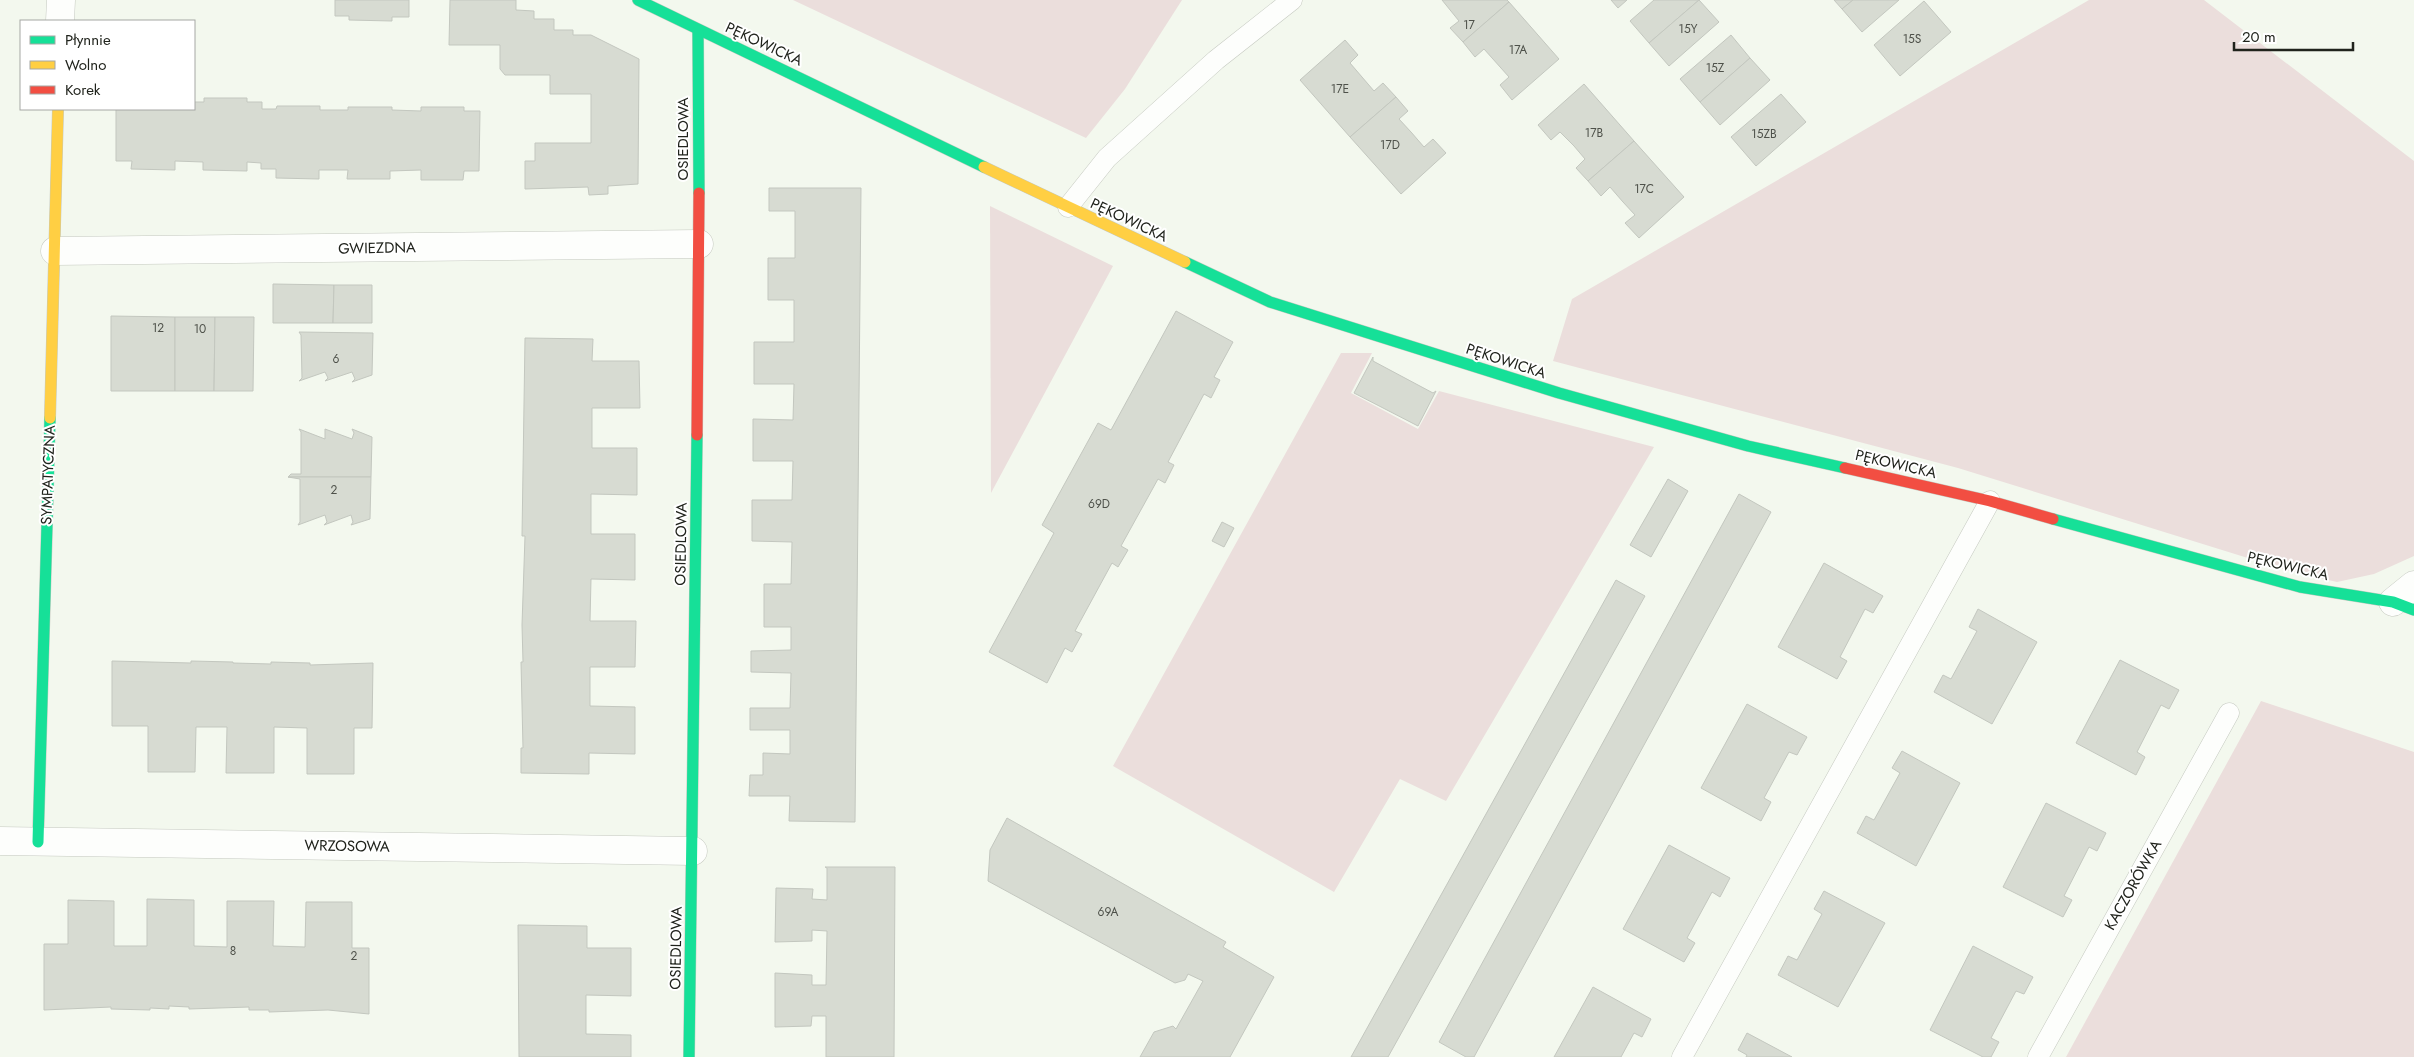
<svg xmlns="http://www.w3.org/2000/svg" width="2414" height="1057" font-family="Jost,sans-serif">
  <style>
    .green { fill: #ebdedc }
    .building { fill: #d7dbd2; stroke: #c3c7bf }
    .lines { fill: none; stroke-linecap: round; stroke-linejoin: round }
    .lane-casing { stroke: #c5c9c0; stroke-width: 21 }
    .street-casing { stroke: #c5c9c0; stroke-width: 29 }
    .fast-casing { stroke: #c5c9c0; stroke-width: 12 }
    .slow-casing { stroke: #c5c9c0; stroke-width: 12 }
    .jam-casing { stroke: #c5c9c0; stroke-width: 12 }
    .lane { stroke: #fdfefc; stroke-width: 20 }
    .street { stroke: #fdfefc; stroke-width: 28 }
    .fast { stroke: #16e098; stroke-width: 11 }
    .slow { stroke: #ffcf43; stroke-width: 11 }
    .jam { stroke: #f24e42; stroke-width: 11 }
    .labels { text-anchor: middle; stroke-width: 4; stroke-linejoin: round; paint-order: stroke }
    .number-label { font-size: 12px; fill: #4e514a }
    .street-label { font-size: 15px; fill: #20231c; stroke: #fff }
  </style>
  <rect width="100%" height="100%" fill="#f3f8ee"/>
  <g class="green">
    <path d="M 793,0 L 1182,0 L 1125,89 L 1086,138 Z"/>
    <path d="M 2089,0 L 2204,0 L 2414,161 L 2414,556 L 2374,574 L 2337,582 L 2290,571 L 1958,468 L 1553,361 L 1572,299 Z"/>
    <path d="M 990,206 L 1113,266 L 991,493 Z"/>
    <path d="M 1341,353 L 1372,353 L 1351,393 L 1418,429 L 1439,391 L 1654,447 L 1446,801 L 1400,779 L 1334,892 L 1113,766 Z"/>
    <path d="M 2261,701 L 2414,752 L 2414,1057 L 2066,1057 Z"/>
  </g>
  <g class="building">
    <path d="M 335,0 L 409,0 L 409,17 L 392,17 L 392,21 L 349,20 L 349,16 L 335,16 Z"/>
    <path d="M 450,0 L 516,0 L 516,10 L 534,11 L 534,19 L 554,19 L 554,30 L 573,30 L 573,35 L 591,35 L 639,59 L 638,184 L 608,186 L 608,194 L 589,195 L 588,187 L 525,189 L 525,161 L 535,161 L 535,143 L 591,143 L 591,94 L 550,94 L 550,75 L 505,75 L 500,69 L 500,45 L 449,45 Z"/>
    <path d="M 1442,0 L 1507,0 L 1509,2 L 1463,42 L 1450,28 L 1459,21 Z"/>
    <path d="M 1611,0 L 1627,0 L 1618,8 Z"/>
    <path d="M 1654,0 L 1699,0 L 1649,43 L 1630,21 Z"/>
    <path d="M 1699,0 L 1719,22 L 1669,66 L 1649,43 Z"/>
    <path d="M 1834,0 L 1853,0 L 1842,9 Z"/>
    <path d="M 1853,0 L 1899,0 L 1862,32 L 1842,9 Z"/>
    <path d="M 1924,1 L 1951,32 L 1900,76 L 1874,45 Z"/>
    <path d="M 1509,2 L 1559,59 L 1512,100 L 1500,85 L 1509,77 L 1484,49 L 1475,57 L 1463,42 Z"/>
    <path d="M 1731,35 L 1750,58 L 1700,102 L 1680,79 Z"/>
    <path d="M 1345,40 L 1358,55 L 1350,63 L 1374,91 L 1383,83 L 1396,97 L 1350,137 L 1300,80 Z"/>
    <path d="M 1750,58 L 1770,80 L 1720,125 L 1700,102 Z"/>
    <path d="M 1584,84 L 1634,141 L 1588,181 L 1576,168 L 1585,159 L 1574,146 L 1560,132 L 1551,140 L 1538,125 Z"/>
    <path d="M 1781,94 L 1806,122 L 1756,166 L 1731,137 Z"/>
    <path d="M 1396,97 L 1408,111 L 1399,119 L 1411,132 L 1424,147 L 1433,139 L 1446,153 L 1401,194 L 1350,137 Z"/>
    <path d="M 204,98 L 247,98 L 247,102 L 262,102 L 262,109 L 276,109 L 277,106 L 320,106 L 320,110 L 348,110 L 348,107 L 392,107 L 392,110 L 421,111 L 421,107 L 464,107 L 464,111 L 480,111 L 479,171 L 464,171 L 463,180 L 421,180 L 421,170 L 390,171 L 390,179 L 347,179 L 348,170 L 319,170 L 319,179 L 276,178 L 276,169 L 261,169 L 261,163 L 247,162 L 247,171 L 203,170 L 203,162 L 175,161 L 175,170 L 131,169 L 132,161 L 116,161 L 116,109 L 194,109 L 194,102 L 204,102 Z"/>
    <path d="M 1634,141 L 1684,197 L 1639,238 L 1625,223 L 1635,215 L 1623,202 L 1610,187 L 1601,196 L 1588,181 Z"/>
    <path d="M 769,188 L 861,188 L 855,822 L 789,821 L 790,796 L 749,796 L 750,775 L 763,775 L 763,753 L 790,754 L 790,730 L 750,730 L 750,708 L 790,708 L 791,673 L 751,672 L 751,651 L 791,650 L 791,627 L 764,627 L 764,584 L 791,584 L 792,542 L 752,541 L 752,500 L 792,500 L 793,461 L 753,461 L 753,419 L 793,420 L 794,384 L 754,384 L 754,342 L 794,342 L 794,300 L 768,300 L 768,258 L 795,258 L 795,211 L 769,211 Z"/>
    <path d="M 273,284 L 334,285 L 333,323 L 273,323 Z"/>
    <path d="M 334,285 L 372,285 L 372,323 L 333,323 Z"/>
    <path d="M 1176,311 L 1233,342 L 1214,377 L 1220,380 L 1211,398 L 1204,394 L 1168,462 L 1174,465 L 1165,483 L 1158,479 L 1121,546 L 1128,550 L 1118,567 L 1112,563 L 1075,631 L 1082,634 L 1072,652 L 1065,648 L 1047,683 L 989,652 L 1054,533 L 1042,525 L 1098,423 L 1111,430 Z"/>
    <path d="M 111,316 L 175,317 L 175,391 L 111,391 Z"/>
    <path d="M 175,317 L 215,317 L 214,391 L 175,391 Z"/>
    <path d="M 215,317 L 254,317 L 253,391 L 214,391 Z"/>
    <path d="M 299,332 L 373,333 L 372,375 L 352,382 L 355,379 L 352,372 L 325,381 L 328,378 L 325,372 L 299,381 L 302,378 L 301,335 Z"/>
    <path d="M 525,338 L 593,339 L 592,361 L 639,361 L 640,408 L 592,408 L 592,448 L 637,448 L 637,495 L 591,494 L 591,534 L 635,534 L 635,580 L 591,579 L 590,621 L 636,621 L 635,667 L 590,667 L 590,706 L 635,707 L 635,754 L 589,753 L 589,774 L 521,773 L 521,748 L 523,748 L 521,662 L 523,662 L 522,625 L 525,536 L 522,536 Z"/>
    <path d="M 1373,357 L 1373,361 L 1433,393 L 1436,391 L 1418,426 L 1354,393 Z"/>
    <path d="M 299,429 L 325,439 L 325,429 L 352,439 L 354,433 L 352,429 L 372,437 L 371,477 L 288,477 L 291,474 L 301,474 L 301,432 Z"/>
    <path d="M 288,477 L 371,477 L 370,519 L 351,525 L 353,522 L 351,515 L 324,525 L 327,522 L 325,515 L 298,525 L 300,522 L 300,479 Z"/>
    <path d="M 1668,479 L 1688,491 L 1651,557 L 1630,545 Z"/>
    <path d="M 1739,494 L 1771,512 L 1474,1057 L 1466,1057 L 1439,1042 Z"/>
    <path d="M 1222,522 L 1234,528 L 1224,547 L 1212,541 Z"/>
    <path d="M 1824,563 L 1883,596 L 1873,613 L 1865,609 L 1840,657 L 1847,661 L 1837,679 L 1778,647 Z"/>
    <path d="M 1616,580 L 1645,596 L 1388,1057 L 1351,1057 Z"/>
    <path d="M 1978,609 L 2037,642 L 1992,724 L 1934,692 L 1943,675 L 1951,679 L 1977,631 L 1969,627 Z"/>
    <path d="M 2120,660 L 2179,690 L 2169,709 L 2161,705 L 2137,752 L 2145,757 L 2136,775 L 2076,743 Z"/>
    <path d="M 112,661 L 191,663 L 191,661 L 233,662 L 233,663 L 271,664 L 271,662 L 310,663 L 310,665 L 373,663 L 372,728 L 354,728 L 354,774 L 307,774 L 307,728 L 274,727 L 274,773 L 226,773 L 227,727 L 196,727 L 195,772 L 148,772 L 148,726 L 112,726 Z"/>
    <path d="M 1747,704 L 1807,737 L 1797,755 L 1789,752 L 1764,798 L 1771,802 L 1761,821 L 1701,788 Z"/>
    <path d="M 1902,751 L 1960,783 L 1916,866 L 1857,833 L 1866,816 L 1874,820 L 1900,773 L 1892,768 Z"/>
    <path d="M 2046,803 L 2106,833 L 2097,851 L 2089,847 L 2064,896 L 2072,900 L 2063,917 L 2003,887 Z"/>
    <path d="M 1007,818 L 1226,942 L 1223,947 L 1274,977 L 1230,1057 L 1140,1057 L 1154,1032 L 1173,1026 L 1176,1029 L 1203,981 L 1188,974 L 1185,980 L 1175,983 L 988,881 L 990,850 Z"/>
    <path d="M 1669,845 L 1730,878 L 1720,897 L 1712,892 L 1687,938 L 1695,943 L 1684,962 L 1623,929 Z"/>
    <path d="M 825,867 L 895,867 L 894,1057 L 826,1057 L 826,1016 L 812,1016 L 811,1026 L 775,1027 L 775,973 L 812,975 L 812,985 L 826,985 L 827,931 L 812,930 L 812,941 L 775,942 L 776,888 L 813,889 L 812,899 L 827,900 L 827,868 Z"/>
    <path d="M 1824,891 L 1885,923 L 1838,1007 L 1778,975 L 1788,956 L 1797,960 L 1822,914 L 1814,909 Z"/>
    <path d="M 147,899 L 194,900 L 194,946 L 227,947 L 227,901 L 274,901 L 273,946 L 305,947 L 306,902 L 352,902 L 352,948 L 369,948 L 369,1014 L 328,1010 L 269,1012 L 269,1010 L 249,1010 L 249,1007 L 189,1009 L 189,1007 L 169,1006 L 169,1009 L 150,1008 L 150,1010 L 111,1009 L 111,1007 L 44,1010 L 44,944 L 68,944 L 68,900 L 114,901 L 114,946 L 147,946 Z"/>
    <path d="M 518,925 L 587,926 L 587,948 L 631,948 L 631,996 L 586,995 L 586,1034 L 631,1035 L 631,1057 L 519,1057 Z"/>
    <path d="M 1973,946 L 2033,977 L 2024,994 L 2016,991 L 1991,1038 L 1999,1042 L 1991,1057 L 1983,1057 L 1930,1030 Z"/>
    <path d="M 1593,987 L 1651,1019 L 1642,1037 L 1634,1033 L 1621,1057 L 1554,1057 Z"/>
    <path d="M 1747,1033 L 1792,1057 L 1746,1057 L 1747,1055 L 1738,1050 Z"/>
  </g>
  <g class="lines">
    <defs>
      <g id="lane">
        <path d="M 1068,207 L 1107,158 L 1216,60 L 1292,0"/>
        <path d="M 1682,1057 L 1990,501"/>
        <path d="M 2038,1057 L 2229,713"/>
      </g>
      <g id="street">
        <path d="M 60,21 L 61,0"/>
        <path d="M 55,251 L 699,244"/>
        <path d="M 2393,602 L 2414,585"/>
        <path d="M 0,841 L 693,851"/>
      </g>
      <g id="fast">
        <path d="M 638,0 L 984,167"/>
        <path d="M 698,31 L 699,193"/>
        <path d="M 1185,262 L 1270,302 L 1559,393 L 1748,446 L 1845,468"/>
        <path d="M 2053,519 L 2300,587 L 2393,602 L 2414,610"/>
        <path d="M 38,842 L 50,418"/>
        <path d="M 689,1057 L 697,435"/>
      </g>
      <g id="slow">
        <path d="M 984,167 L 1185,262"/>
        <path d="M 50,418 L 58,109"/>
      </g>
      <g id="jam">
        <path d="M 697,435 L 699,193"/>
        <path d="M 1845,468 L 1990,501 L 2053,519"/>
      </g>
    </defs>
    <use href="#lane" class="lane-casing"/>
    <use href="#street" class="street-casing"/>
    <use href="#fast" class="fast-casing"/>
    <use href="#slow" class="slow-casing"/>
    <use href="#jam" class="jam-casing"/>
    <use href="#lane" class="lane"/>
    <use href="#street" class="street"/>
    <use href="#fast" class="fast"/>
    <use href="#slow" class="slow"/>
    <use href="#jam" class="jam"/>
  </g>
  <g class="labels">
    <g class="number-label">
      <text x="1469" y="29">17</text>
      <text x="1688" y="33">15Y</text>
      <text x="1912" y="43">15S</text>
      <text x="1518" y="54">17A</text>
      <text x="1715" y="72">15Z</text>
      <text x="1340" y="93">17E</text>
      <text x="1594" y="137">17B</text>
      <text x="1764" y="138">15ZB</text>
      <text x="1390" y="149">17D</text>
      <text x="1644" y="193">17C</text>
      <text x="158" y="332">12</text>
      <text x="200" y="333">10</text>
      <text x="336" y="363">6</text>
      <text x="334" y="494">2</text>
      <text x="1099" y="508">69D</text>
      <text x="1108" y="916">69A</text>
      <text x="233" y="955">8</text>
      <text x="354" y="960">2</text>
    </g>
    <g class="street-label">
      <text transform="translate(764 44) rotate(25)" y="5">PĘKOWICKA</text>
      <text transform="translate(683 139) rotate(-90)" y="5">OSIEDLOWA</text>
      <text transform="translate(1129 220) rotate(25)" y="5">PĘKOWICKA</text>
      <text transform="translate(377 248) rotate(-1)" y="5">GWIEZDNA</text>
      <text transform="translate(1506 361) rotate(18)" y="5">PĘKOWICKA</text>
      <text transform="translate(1896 464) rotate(13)" y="5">PĘKOWICKA</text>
      <text transform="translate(48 475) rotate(-88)" y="5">SYMPATYCZNA</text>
      <text transform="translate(681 544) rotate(-89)" y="5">OSIEDLOWA</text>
      <text transform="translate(2288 566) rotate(13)" y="5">PĘKOWICKA</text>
      <text transform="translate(347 846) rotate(1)" y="5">WRZOSOWA</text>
      <text transform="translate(2133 885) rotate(-61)" y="5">KACZORÓWKA</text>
      <text transform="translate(676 948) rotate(-89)" y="5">OSIEDLOWA</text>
    </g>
  </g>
  <rect x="20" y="20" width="175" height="90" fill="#ffffff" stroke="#a6a7a4"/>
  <rect x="30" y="36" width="25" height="8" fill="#16e098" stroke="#a6a7a4"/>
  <text x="65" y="45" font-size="15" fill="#20231c">Płynnie</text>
  <rect x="30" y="61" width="25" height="8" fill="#ffcf43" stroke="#a6a7a4"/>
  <text x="65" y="70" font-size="15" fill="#20231c">Wolno</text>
  <rect x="30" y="86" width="25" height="8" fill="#f24e42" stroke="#a6a7a4"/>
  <text x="65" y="95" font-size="15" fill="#20231c">Korek</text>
  <path d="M2234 42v8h119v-8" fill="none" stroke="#20231c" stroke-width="2.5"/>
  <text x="2242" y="42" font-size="15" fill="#20231c" stroke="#ffffff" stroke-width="4" paint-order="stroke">20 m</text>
</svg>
